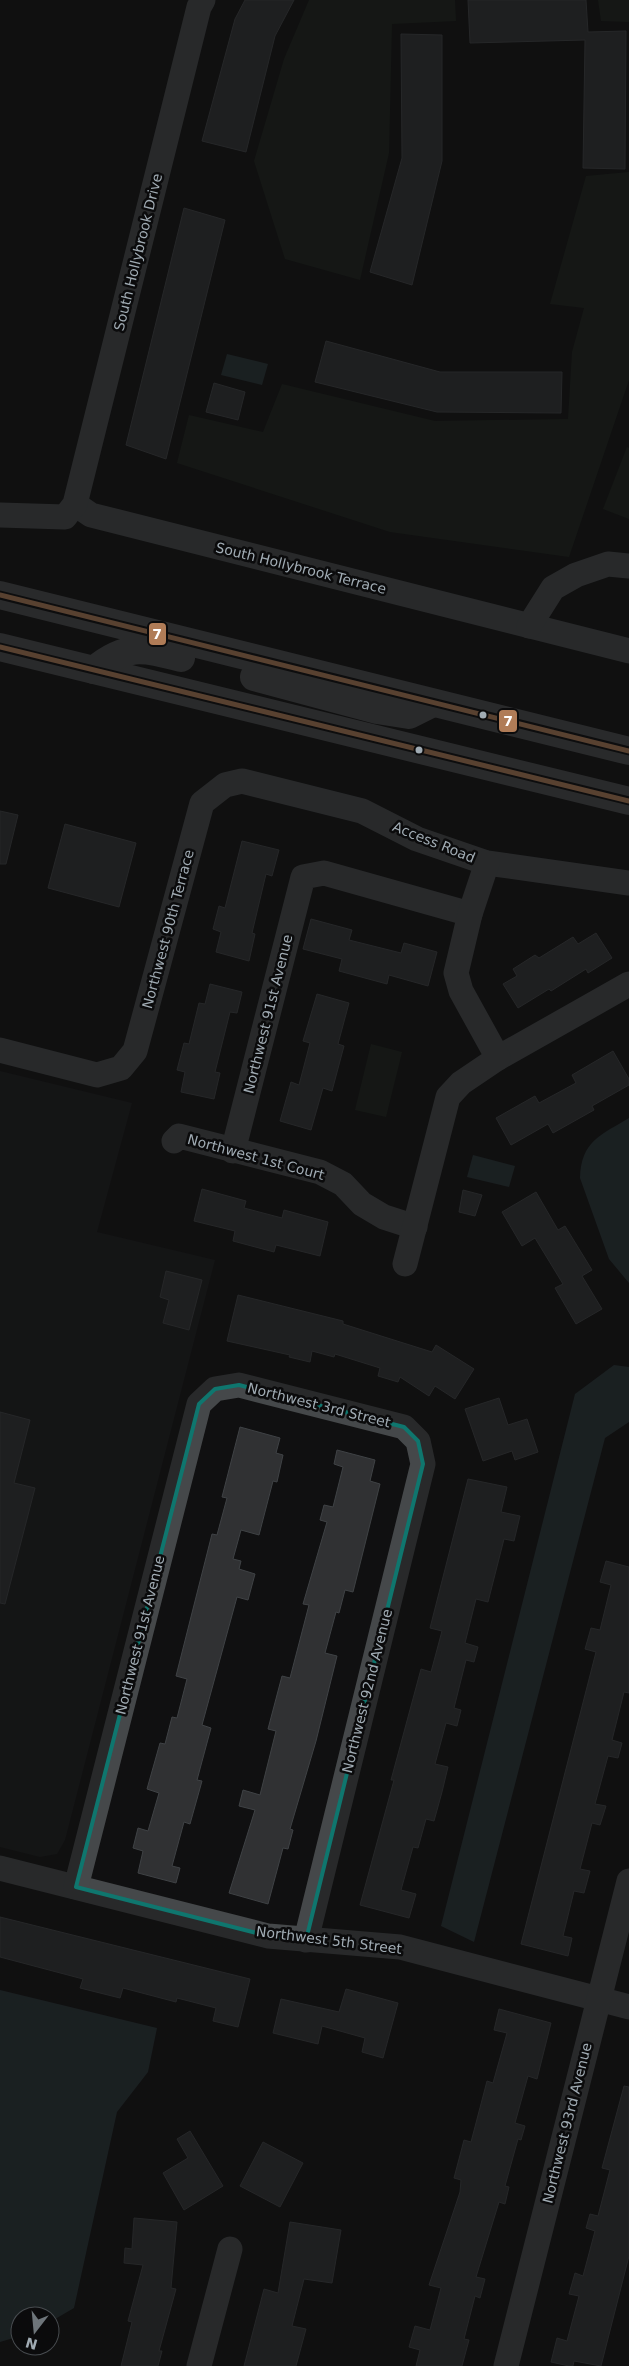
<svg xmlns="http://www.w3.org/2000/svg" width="629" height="2366" font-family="'DejaVu Sans',sans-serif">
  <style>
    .built { fill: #1a1b1c }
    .green { fill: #1b211b }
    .water { fill: #273336 }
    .building { fill: #303133; stroke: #3f4245 }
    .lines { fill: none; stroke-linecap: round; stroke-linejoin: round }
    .minor { stroke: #45484a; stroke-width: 25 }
    .highway { stroke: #484a4c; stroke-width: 28 }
    .bus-1-casing { stroke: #0b0b0c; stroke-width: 9 }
    .bus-1 { stroke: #b07c57; stroke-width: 5 }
    .marked { fill: none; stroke: #0f766e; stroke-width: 4; stroke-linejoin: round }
    .bus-dot { fill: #a0abb3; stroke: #0b0b0c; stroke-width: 2 }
    .labels { text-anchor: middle; stroke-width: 5; stroke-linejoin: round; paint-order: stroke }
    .street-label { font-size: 14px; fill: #a0abb3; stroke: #0b0b0c }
    .line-badge { stroke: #0b0b0c; stroke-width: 2 }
    .badge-label { font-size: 14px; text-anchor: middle; font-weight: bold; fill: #fff }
  </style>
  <rect width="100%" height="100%" fill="#101011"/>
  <path class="built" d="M 0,1071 L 132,1103 L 97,1232 L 215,1260 L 65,1840 L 57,1854 L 40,1857 L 0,1847 Z"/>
  <g class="green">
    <path d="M 309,0 L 455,0 L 456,21 L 392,24 L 389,153 L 360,280 L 285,259 L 254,161 L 284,59 Z"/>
    <path d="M 598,0 L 629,0 L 629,22 L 601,21 Z"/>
    <path d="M 629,172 L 629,380 L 569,557 L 390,532 L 177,463 L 189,415 L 263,432 L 282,384 L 435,421 L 568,419 L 572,352 L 584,308 L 550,304 L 586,176 Z"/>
    <path d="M 627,447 L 629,448 L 629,519 L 603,509 Z"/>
    <path d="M 371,1044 L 402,1052 L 386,1117 L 355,1110 Z"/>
  </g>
  <g class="water">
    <path d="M 227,354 L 268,364 L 262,385 L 221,375 Z"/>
    <path d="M 629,1118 L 629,1283 L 609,1259 L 580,1178 C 581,1141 601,1135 629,1118 Z"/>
    <path d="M 473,1155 L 515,1166 L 509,1187 L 467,1177 Z"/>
    <path d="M 614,1365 L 629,1367 L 629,1422 L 605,1438 L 474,1942 L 441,1926 L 575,1394 Z"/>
    <path d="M 0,1990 L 157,2028 L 148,2072 L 117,2112 L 74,2308 L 50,2322 L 50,2316 L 20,2316 L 20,2336 L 0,2342 Z"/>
  </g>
  <g class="building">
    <path d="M 245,0 L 294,0 L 275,36 L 246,152 L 202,141 L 235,19 Z"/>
    <path d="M 468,0 L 586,0 L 588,32 L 626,31 L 625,169 L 583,168 L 585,40 L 470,43 Z"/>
    <path d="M 401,34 L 442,35 L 442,161 L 412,285 L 370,272 L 402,158 Z"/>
    <path d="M 184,208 L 225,220 L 166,459 L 126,445 Z"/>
    <path d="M 326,341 L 440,372 L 562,372 L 561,413 L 437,412 L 315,382 Z"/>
    <path d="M 214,383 L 245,392 L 238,420 L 206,412 Z"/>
    <path d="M 0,811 L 18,815 L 6,864 L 0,864 Z"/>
    <path d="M 65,824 L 136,843 L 119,907 L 48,888 Z"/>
    <path d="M 242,841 L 279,850 L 272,876 L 266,874 L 252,933 L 255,934 L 249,961 L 216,952 L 221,932 L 213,929 L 219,906 L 225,908 Z"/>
    <path d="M 311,919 L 352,930 L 349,940 L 401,953 L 404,943 L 437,952 L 428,986 L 389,975 L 387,984 L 339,971 L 342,959 L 303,949 Z"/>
    <path d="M 596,933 L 612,958 L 588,973 L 586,969 L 551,991 L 549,989 L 518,1008 L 503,984 L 517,976 L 513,969 L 535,955 L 539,958 L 573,937 L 578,944 Z"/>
    <path d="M 210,984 L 242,992 L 237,1013 L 230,1012 L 215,1072 L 220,1073 L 214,1099 L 181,1092 L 185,1072 L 177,1070 L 184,1043 L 189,1044 L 199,1003 L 205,1004 Z"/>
    <path d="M 317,994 L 349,1003 L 338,1044 L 344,1046 L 332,1091 L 323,1088 L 311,1130 L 280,1121 L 291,1082 L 299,1085 L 310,1043 L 303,1041 Z"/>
    <path d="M 613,1051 L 629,1079 L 629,1085 L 592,1106 L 594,1110 L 553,1133 L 548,1124 L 511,1145 L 496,1118 L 535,1096 L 539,1103 L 576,1083 L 572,1075 Z"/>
    <path d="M 202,1189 L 246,1201 L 244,1208 L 282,1218 L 284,1210 L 328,1222 L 320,1256 L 276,1245 L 274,1252 L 233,1241 L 235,1231 L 194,1221 Z"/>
    <path d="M 463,1190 L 482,1195 L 475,1216 L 459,1212 Z"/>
    <path d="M 536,1192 L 558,1230 L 565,1226 L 592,1270 L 582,1276 L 602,1309 L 576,1324 L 555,1288 L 563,1284 L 535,1238 L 522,1246 L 502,1212 Z"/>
    <path d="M 166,1271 L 202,1280 L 189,1330 L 163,1323 L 169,1300 L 160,1297 Z"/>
    <path d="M 238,1295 L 343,1321 L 343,1324 L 432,1352 L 436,1345 L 474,1369 L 455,1399 L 435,1386 L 429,1396 L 400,1377 L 398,1382 L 378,1376 L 380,1368 L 335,1354 L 334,1357 L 312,1351 L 310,1362 L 289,1357 L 290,1355 L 227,1341 Z"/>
    <path d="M 499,1398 L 508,1425 L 527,1419 L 538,1452 L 515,1460 L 512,1451 L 483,1461 L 465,1409 Z"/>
    <path d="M 0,1412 L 30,1420 L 14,1483 L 35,1488 L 5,1604 L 0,1603 Z"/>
    <path d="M 240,1427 L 280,1438 L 276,1453 L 283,1455 L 277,1482 L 273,1481 L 259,1535 L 241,1530 L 233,1559 L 241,1561 L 239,1569 L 255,1574 L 248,1600 L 237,1597 L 202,1725 L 211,1728 L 197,1780 L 202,1781 L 190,1824 L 184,1822 L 172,1866 L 180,1868 L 176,1883 L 138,1873 L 143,1851 L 133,1848 L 138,1828 L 148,1831 L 159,1793 L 147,1789 L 160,1743 L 165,1744 L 172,1717 L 177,1718 L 187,1679 L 176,1676 L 212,1534 L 217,1535 L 227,1498 L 222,1497 Z"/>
    <path d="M 337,1450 L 375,1460 L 370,1481 L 380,1484 L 353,1592 L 345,1590 L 339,1613 L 336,1612 L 325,1653 L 337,1656 L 316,1741 L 290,1829 L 293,1830 L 288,1849 L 283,1848 L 268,1904 L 229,1893 L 255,1810 L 239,1806 L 243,1790 L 260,1795 L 276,1731 L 268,1729 L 282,1676 L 290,1678 L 309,1605 L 303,1604 L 327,1522 L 320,1520 L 324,1505 L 333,1507 L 343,1467 L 334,1464 Z"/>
    <path d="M 468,1479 L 507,1487 L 501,1512 L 520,1516 L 514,1541 L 504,1539 L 488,1602 L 476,1599 L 465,1643 L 478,1647 L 474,1662 L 466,1660 L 454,1708 L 461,1710 L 457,1726 L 446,1723 L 435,1764 L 448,1767 L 442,1792 L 434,1821 L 426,1819 L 418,1848 L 413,1847 L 401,1890 L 416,1894 L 409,1918 L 360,1905 L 394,1780 L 391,1780 L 421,1669 L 431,1672 L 442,1631 L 430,1628 Z"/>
    <path d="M 606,1561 L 629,1567 L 629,1693 L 624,1692 L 612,1740 L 622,1743 L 618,1758 L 608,1756 L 595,1804 L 606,1806 L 600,1825 L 592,1823 L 580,1869 L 590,1871 L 584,1893 L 574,1891 L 563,1936 L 572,1938 L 568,1956 L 521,1944 L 596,1652 L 585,1649 L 591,1628 L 600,1630 L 611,1585 L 600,1582 Z"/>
    <path d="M 0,1917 L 250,1979 L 238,2027 L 213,2021 L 216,2008 L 177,1998 L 176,2002 L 123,1988 L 120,1998 L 80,1988 L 83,1979 L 0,1957 Z"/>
    <path d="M 346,1989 L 398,2003 L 383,2058 L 362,2052 L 365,2038 L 322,2026 L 318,2044 L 273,2033 L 281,1999 L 339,2012 Z"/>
    <path d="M 499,2009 L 551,2023 L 537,2079 L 528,2076 L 515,2123 L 525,2126 L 521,2140 L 518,2139 L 505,2186 L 509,2187 L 505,2204 L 499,2202 L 476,2277 L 485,2279 L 480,2298 L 475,2296 L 464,2339 L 469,2340 L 462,2366 L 416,2366 L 420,2350 L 409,2347 L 415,2326 L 430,2330 L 441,2288 L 429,2285 L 460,2192 L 461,2180 L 454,2178 L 464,2140 L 471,2142 L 487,2081 L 493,2083 L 507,2033 L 494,2030 Z"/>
    <path d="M 624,2086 L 629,2087 L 629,2256 L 601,2366 L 574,2361 L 573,2366 L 569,2366 L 551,2362 L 557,2338 L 567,2341 L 579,2296 L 569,2294 L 575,2273 L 583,2276 L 595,2231 L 586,2228 L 590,2214 L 598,2216 L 610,2170 L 602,2168 Z"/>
    <path d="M 190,2131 L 223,2186 L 184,2210 L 163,2173 L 188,2158 L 177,2139 Z"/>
    <path d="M 263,2142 L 303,2163 L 280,2207 L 240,2186 Z"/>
    <path d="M 134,2218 L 177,2222 L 171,2288 L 176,2289 L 159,2351 L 162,2351 L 158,2366 L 121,2366 L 132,2322 L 128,2321 L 143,2265 L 124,2263 L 125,2248 L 132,2249 Z"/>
    <path d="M 290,2222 L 341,2230 L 332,2283 L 304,2279 L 292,2326 L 306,2329 L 296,2366 L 244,2366 L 264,2289 L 278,2293 Z"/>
  </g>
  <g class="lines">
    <g class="minor">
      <path d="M 75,504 L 91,515 L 629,651"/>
      <path d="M 0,515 L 65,517 L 75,504 L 199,7 L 203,0"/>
      <path d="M 529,626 L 553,588 L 576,575 L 608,564 L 629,566"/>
      <path d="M 0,1050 L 97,1075 L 121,1068 L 135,1051 L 202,803 L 225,785 L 242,781 L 362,811 L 417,839 L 487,863 L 629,883"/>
      <path d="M 498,1058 L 629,984"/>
      <path d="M 174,1141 L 179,1136 L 320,1172 L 343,1184 L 362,1204 L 384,1217 L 415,1227"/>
      <path d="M 233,1151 L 303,877 L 324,873 L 470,914"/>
      <path d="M 405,1264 L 448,1097 L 461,1083 L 498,1058 L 461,991 L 456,973 L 470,914 L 487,863"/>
      <path d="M 0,1868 L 268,1936 L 400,1947 L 629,2007"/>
      <path d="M 76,1887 L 199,1404 L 215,1389 L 239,1385 L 404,1427 L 418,1441 L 423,1464 L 306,1940"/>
      <path d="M 199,2366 L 230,2249"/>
      <path d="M 506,2366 L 629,1881"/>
    </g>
    <g class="highway">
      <path d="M 0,595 L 629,751"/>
      <path d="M 0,647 L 629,801"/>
      <path d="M 94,670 C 125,644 143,648 181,658"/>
      <path d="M 254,677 L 377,710 L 409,715 L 429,705"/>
    </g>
    <defs>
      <g id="bus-1">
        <path d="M 0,595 L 629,751"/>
        <path d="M 0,647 L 629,801"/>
      </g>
    </defs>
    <use href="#bus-1" class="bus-1-casing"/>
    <use href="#bus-1" class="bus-1"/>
  </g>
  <path d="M0 0H629V2366H0ZM 239,1385 L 404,1427 L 418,1441 L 423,1464 L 306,1940 L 268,1936 L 76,1887 L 199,1404 L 215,1389 Z" fill="#101011" fill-opacity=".55" fill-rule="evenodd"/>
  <path class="marked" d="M 239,1385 L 404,1427 L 418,1441 L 423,1464 L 306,1940 L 268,1936 L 76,1887 L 199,1404 L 215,1389 Z"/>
  <g class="bus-dot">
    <circle cx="483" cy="715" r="4.5"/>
    <circle cx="419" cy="750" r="4.5"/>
  </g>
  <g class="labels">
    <g class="street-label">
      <text transform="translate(138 252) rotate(-76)" y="5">South Hollybrook Drive</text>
      <text transform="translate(301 568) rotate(14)" y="5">South Hollybrook Terrace</text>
      <text transform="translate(434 842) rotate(22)" y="5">Access Road</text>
      <text transform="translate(168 929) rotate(-75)" y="5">Northwest 90th Terrace</text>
      <text transform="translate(268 1014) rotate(-76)" y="5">Northwest 91st Avenue</text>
      <text transform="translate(256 1157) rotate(15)" y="5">Northwest 1st Court</text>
      <text transform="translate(319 1405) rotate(14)" y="5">Northwest 3rd Street</text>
      <text transform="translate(140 1635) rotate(-76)" y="5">Northwest 91st Avenue</text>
      <text transform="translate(367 1691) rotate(-76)" y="5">Northwest 92nd Avenue</text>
      <text transform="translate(329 1940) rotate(7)" y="5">Northwest 5th Street</text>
      <text transform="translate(567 2123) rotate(-76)" y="5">Northwest 93rd Avenue</text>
    </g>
  </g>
  <g class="line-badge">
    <rect x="148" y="622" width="19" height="24" rx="5" fill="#b07c57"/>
    <rect x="498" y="709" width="20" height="24" rx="5" fill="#b07c57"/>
  </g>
  <g class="badge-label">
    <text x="157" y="639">7</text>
    <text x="508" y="726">7</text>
  </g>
  <g transform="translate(35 2331) rotate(196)"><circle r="24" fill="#0b0b0c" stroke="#474b4f"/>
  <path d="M0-4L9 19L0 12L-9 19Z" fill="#6e757a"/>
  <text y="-8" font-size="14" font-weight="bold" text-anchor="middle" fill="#a0abb3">N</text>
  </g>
</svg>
